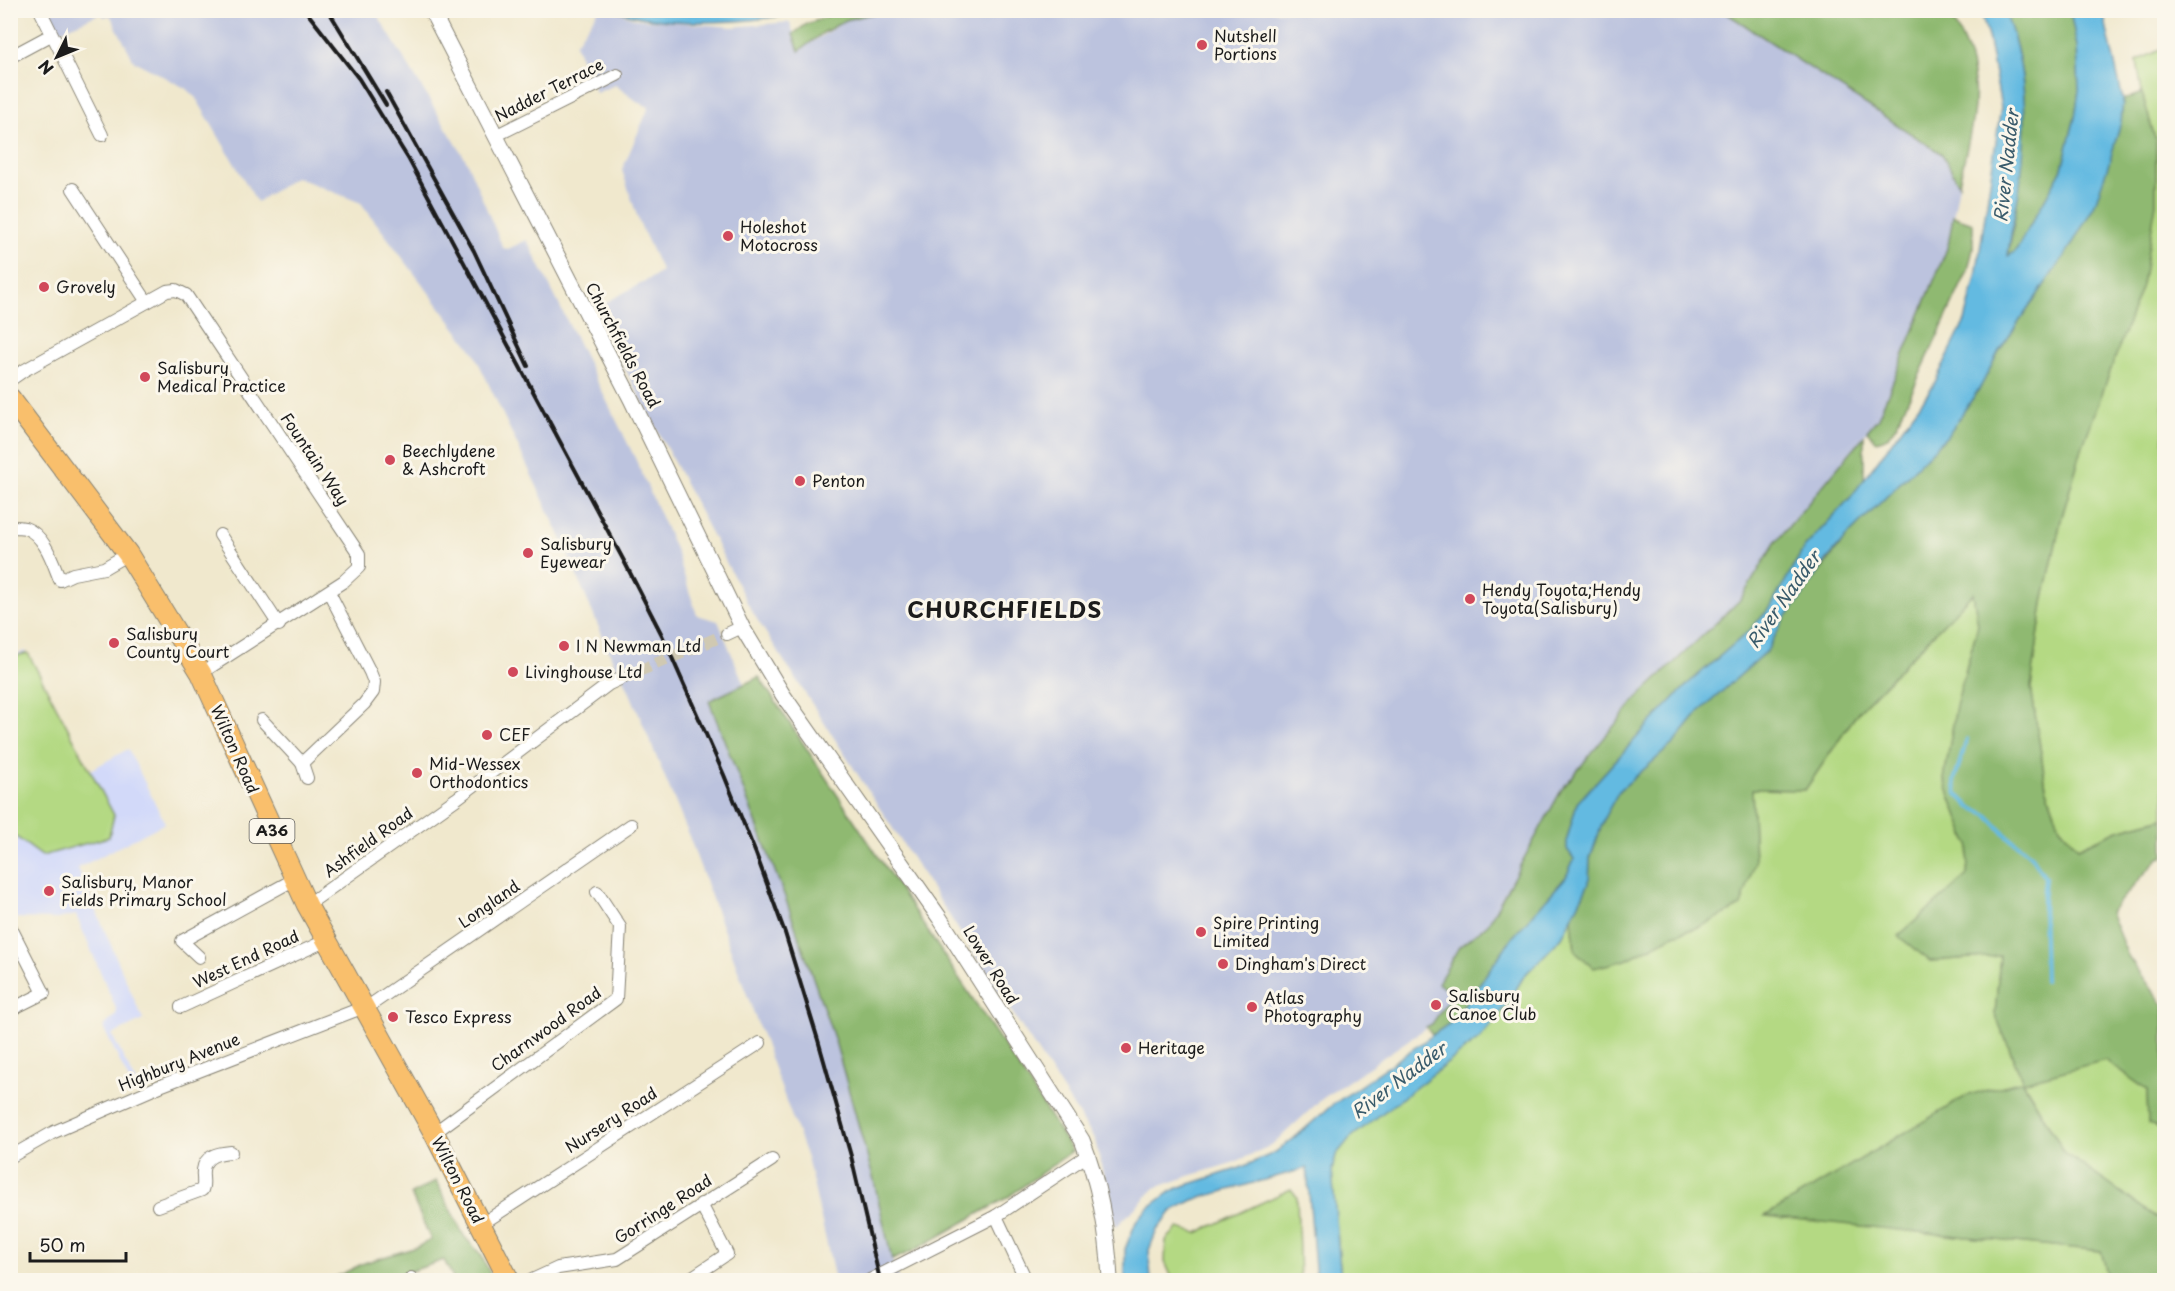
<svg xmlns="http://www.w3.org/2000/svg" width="2175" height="1291" font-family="'Playpen Sans',sans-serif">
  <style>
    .built { fill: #d2d9f9 }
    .industrial { fill: #bcc3de }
    .green { fill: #b4d983; stroke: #687a50; stroke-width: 1.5 }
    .forest { fill: #8fb971; stroke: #566a46; stroke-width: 1.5 }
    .water { fill: #64bae1; stroke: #406b7e; stroke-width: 1.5 }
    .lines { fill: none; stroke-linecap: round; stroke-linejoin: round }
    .stream { stroke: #64bae1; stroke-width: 4 }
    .minor-tunnel { stroke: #d0c9b2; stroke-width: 12; stroke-dasharray: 12 6; stroke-linecap: butt }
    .minor-casing { stroke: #868274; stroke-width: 14 }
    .tertiary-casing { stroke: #868274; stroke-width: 17 }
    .trunk-casing { stroke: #868274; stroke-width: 22 }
    .minor { stroke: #fff; stroke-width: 12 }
    .tertiary { stroke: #fff; stroke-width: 15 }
    .trunk { stroke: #f9bf6c; stroke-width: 20 }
    .rail { stroke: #1c1c1c; stroke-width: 4 }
    .poi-dot { fill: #d1495b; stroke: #fbf7ec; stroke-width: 2 }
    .labels { text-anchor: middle; stroke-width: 6; stroke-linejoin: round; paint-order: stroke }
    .shield { fill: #fbf7ec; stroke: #5f5e5a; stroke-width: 1.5 }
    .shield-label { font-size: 15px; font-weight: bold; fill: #1c1c1c }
    .poi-label { font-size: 16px; fill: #1c1c1c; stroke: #fbf7ec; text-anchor: start }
    .street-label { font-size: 16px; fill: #1c1c1c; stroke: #fbf7ec }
    .water-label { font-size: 18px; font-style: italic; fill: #395b6b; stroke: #fbf7ec }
    .district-label { font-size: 22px; font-weight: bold; letter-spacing: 1.5px; fill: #1c1c1c; stroke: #fbf7ec }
  </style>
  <rect width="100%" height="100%" fill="#fbf7ec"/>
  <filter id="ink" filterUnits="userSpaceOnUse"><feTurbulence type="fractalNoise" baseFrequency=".0167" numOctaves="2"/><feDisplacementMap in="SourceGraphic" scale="12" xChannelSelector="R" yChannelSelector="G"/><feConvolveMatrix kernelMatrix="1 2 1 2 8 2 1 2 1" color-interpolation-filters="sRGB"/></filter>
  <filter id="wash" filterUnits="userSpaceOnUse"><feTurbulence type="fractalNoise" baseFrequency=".008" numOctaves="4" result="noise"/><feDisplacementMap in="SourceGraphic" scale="24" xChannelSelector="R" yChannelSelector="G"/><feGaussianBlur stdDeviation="1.35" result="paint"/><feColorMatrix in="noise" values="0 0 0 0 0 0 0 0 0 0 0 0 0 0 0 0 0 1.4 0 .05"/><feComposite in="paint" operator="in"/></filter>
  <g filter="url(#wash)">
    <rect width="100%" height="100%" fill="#f0e8cd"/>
    <path class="built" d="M 25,651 L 89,771 L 128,749 L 165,823 L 78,868 L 143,1020 L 112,1035 L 138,1087 L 133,1089 L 103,1027 L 115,1016 L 117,1011 L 76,915 L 57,919 L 11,918 L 11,656 Z"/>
    <g class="industrial">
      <path d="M 599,10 L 615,11 L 636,19 L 732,27 L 790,22 L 799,51 L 846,20 L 883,11 L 1723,11 L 1942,154 L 1959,184 L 1948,246 L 1878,418 L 1775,543 L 1741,599 L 1637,698 L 1562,789 L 1488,924 L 1459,947 L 1438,983 L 1452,994 L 1432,1024 L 1322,1099 L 1272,1145 L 1235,1162 L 1189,1176 L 1155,1188 L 1116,1227 L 1095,1140 L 751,610 L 594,309 L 662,272 L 639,222 L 622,170 L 649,107 L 638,102 L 615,85 L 596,93 L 575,44 Z"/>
      <path d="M 45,11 L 375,11 L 466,160 L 503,248 L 508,249 L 527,240 L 635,458 L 676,551 L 697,615 L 718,621 L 744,684 L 709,702 L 785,897 L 835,1041 L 874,1181 L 892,1260 L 899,1280 L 835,1280 L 808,1161 L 686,828 L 625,681 L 614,663 L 557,529 L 473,351 L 361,203 L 296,177 L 257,202 L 196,98 L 185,88 L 134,61 L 110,15 L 104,17 L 101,13 L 54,34 Z"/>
    </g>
    <g class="green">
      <path d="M 2164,48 L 2164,818 L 2118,830 L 2078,848 L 2060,827 L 2046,787 L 2031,686 L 2043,603 L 2061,520 L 2082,448 L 2105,381 L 2156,204 L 2156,142 L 2142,93 L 2137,61 Z"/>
      <path d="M 1973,593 L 1978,625 L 1956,706 L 1944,780 L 1969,845 L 1967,876 L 1930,961 L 2000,956 L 1995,1014 L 2023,1081 L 2105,1060 L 2147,1090 L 2148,1124 L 2164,1129 L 2164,1223 L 2065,1153 L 2023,1081 L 1766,1215 L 2101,1251 L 2109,1280 L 1341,1280 L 1332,1170 L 1336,1155 L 1350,1138 L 1480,1038 L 1508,1003 L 1524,976 L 1562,937 L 1572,917 L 1575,951 L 1674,935 L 1702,926 L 1755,862 L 1752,789 L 1805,790 L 1858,712 Z"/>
      <path d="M 28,653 L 114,815 L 109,837 L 42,856 L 16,837 L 11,840 L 11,657 Z"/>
      <path d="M 1291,1189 L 1297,1197 L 1300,1280 L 1173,1280 L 1165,1262 L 1166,1240 L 1178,1228 L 1197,1233 Z"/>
    </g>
    <g class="forest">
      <path d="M 841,11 L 884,11 L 846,20 L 823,33 L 799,51 L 793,34 L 807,24 Z"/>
      <path d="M 1723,11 L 1947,11 C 1960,33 1973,57 1974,84 C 1977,116 1965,152 1959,184 L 1942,154 Z"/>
      <path d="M 2004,11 L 2070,11 L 2077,46 L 2079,90 L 2075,117 L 2062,169 L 2015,252 L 2008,257 C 2022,176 2039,89 2004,11 Z"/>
      <path d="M 2142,93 L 2156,142 L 2156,204 L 2142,285 L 2082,448 L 2061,520 L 2043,603 L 2031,687 L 2046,787 L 2060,827 L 2078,848 L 2118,830 L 2164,818 L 2164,857 L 2159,858 L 2110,912 L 2128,956 L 2164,1006 L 2164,1129 L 2148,1124 L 2147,1090 L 2105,1060 L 2023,1082 L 2065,1153 L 2164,1223 L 2164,1280 L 2109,1280 L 2101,1251 L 1765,1216 L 1968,1095 L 2023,1081 L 1995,1014 L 2000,956 L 1930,961 L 1898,936 L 1967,876 L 1969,845 L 1944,780 L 1956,706 L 1978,625 L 1973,593 L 1858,712 L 1805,790 L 1752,789 L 1755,862 L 1741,906 L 1702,926 L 1674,935 L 1626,960 L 1594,968 L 1575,951 L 1572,917 L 1589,883 L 1590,858 L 1605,816 L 1619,791 L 1674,743 L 1699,712 L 1767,651 L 1784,619 L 1847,536 L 1947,436 L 1981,386 L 1999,351 L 2071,246 L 2095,204 L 2121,122 L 2123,100 Z"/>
      <path d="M 1953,216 L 1973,223 L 1973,249 L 1968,270 L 1897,424 L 1887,438 L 1876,441 L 1867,431 L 1878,418 L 1948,246 Z"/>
      <path d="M 1864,436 L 1864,480 L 1850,498 L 1804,548 L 1770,608 L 1749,631 L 1690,682 L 1650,723 L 1577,803 L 1567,839 L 1567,849 L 1574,859 L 1566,877 L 1512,938 L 1453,1021 L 1432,1035 L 1426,1027 L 1432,1024 L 1452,995 L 1438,983 L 1459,947 L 1488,924 L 1562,789 L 1637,698 L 1741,599 L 1775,543 Z"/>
      <path d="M 759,677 L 1028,1082 L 1072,1151 L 1008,1197 L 915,1250 L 892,1260 L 874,1181 L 835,1041 L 785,897 L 709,701 Z"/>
      <path d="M 436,1181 L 464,1236 L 481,1255 L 493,1280 L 454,1280 L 444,1260 L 385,1280 L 330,1280 L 364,1263 L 417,1247 L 431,1240 L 411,1194 Z"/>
    </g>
    <g class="water">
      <path d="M 618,11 L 805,11 C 756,23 666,28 618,11 Z"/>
      <path d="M 1981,11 L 2004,11 C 2029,67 2028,132 2019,192 C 2015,214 2010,235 2008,256 L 2015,252 L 2062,169 L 2075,117 L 2079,90 L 2077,46 L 2070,11 L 2103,11 L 2123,100 L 2121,122 L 2109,163 L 2095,204 L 2071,246 L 1999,351 L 1981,386 L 1947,436 L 1847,536 L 1825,562 L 1800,600 L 1784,619 L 1767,651 L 1699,712 L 1674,743 L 1619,791 L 1605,816 L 1590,858 L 1589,883 L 1562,937 L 1524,976 L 1508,1003 L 1480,1038 L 1350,1138 L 1336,1155 L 1332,1170 L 1341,1280 L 1316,1280 L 1307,1168 L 1193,1200 L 1172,1211 L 1157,1230 L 1149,1250 L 1151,1280 L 1125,1280 L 1125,1249 L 1136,1222 L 1147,1209 L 1167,1194 L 1180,1187 L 1240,1168 L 1274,1153 L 1293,1139 L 1331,1106 L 1453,1021 L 1512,938 L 1566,877 L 1574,859 L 1567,849 L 1567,839 L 1577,803 L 1650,723 L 1690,682 L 1749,631 L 1770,608 L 1804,548 L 1850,498 L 1932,388 L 1965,321 L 1976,277 L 2001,107 L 1989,41 Z"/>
    </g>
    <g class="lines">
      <path class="stream" d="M 1967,739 L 1954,781 L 1957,794 L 1970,807 L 1986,814 L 2004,833 L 2030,855 L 2045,877 L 2043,902 L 2045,981"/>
    </g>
  </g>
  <g filter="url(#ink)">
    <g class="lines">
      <path class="minor-tunnel" d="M 622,678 L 727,634"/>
      <defs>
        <g id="minor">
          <path d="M 40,10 L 102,135"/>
          <path d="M 10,57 L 51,35"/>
          <path d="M 495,136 L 617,75"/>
          <path d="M 73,189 L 147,302"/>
          <path d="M 10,380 L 23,371 L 167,291 L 176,290 L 186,295 L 359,554 L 359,567 L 344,581 L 201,673"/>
          <path d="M 10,527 C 15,527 21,527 25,528 C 45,535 53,563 60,580 L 73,574 L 104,568 L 128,554"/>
          <path d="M 220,535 L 279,625"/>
          <path d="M 727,634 L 742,627"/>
          <path d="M 262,720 L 302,763"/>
          <path d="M 307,778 L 302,763 L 364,704 L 373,692 L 374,682 L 370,672 L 329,592"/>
          <path d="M 307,905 L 456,799 L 609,684 L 622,678"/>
          <path d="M 10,926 L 44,993 L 10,1010"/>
          <path d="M 199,957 L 182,941 L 295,879"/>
          <path d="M 181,1007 L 325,941"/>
          <path d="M 434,1133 L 616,999 L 620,927 L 597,892"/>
          <path d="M 10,1157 L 54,1132 L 160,1086 L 372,1004 L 631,825"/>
          <path d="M 158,1206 L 202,1190 C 205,1182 202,1178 203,1170 C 205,1155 219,1153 231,1152"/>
          <path d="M 996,1216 L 1026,1280"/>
          <path d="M 480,1225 L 760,1043"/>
          <path d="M 411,1278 L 412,1280"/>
          <path d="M 532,1280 L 558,1268 L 617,1259 L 772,1160"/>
          <path d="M 688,1280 L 727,1254 L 701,1204"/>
          <path d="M 870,1280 L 996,1216 L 1088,1155"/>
        </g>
        <path id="tertiary" d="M 431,10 L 631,399 L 742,627 L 783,695 L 939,917 L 1082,1140 C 1099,1183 1108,1234 1110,1280"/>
        <path id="trunk" d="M 10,398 L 128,554 L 201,673 L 307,905 L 434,1133 L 509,1280"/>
      </defs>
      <use href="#minor" class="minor-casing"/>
      <use href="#tertiary" class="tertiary-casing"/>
      <use href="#trunk" class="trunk-casing"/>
      <use href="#minor" class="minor"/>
      <use href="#tertiary" class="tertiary"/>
      <use href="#trunk" class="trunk"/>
      <g class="rail">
        <path d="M 305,10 L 359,79 L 409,160 L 624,561 L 662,635 L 724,775 L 756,854 L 785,933 L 818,1040 L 851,1156 L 880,1280"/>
        <path d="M 328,10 L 386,105"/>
        <path d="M 386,92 L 474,251 L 528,366"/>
      </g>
    </g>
  </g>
  <g class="poi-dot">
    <circle cx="1202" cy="45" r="6"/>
    <circle cx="728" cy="236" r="6"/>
    <circle cx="44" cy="287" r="6"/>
    <circle cx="145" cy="377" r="6"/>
    <circle cx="390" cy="460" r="6"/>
    <circle cx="800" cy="481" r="6"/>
    <circle cx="528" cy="553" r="6"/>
    <circle cx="1470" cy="599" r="6"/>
    <circle cx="114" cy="643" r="6"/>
    <circle cx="564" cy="646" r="6"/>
    <circle cx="513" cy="672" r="6"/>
    <circle cx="487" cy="735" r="6"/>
    <circle cx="417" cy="773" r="6"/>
    <circle cx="49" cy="891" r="6"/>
    <circle cx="1201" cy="932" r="6"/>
    <circle cx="1223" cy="964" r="6"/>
    <circle cx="1436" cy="1005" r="6"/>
    <circle cx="1252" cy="1007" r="6"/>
    <circle cx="393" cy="1017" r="6"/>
    <circle cx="1126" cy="1048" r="6"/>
  </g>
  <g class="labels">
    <rect class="shield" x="249.5" y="819" width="45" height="24" rx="4.5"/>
    <g class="shield-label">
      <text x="272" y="836">A36</text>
    </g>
    <g class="poi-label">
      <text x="1214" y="42">Nutshell<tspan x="1214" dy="18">Portions</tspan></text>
      <text x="740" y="233">Holeshot<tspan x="740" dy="18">Motocross</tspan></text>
      <text x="56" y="293">Grovely</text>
      <text x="157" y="374">Salisbury<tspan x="157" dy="18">Medical Practice</tspan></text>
      <text x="402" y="457">Beechlydene<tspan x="402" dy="18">&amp; Ashcroft</tspan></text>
      <text x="812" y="487">Penton</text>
      <text x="540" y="550">Salisbury<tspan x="540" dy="18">Eyewear</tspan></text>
      <text x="1482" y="596">Hendy Toyota;Hendy<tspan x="1482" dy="18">Toyota(Salisbury)</tspan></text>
      <text x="126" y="640">Salisbury<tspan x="126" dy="18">County Court</tspan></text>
      <text x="576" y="652">I N Newman Ltd</text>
      <text x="525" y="678">Livinghouse Ltd</text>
      <text x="499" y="741">CEF</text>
      <text x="429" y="770">Mid-Wessex<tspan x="429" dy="18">Orthodontics</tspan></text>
      <text x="61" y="888">Salisbury, Manor<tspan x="61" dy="18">Fields Primary School</tspan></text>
      <text x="1213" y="929">Spire Printing<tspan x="1213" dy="18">Limited</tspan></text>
      <text x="1235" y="970">Dingham's Direct</text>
      <text x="1448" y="1002">Salisbury<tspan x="1448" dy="18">Canoe Club</tspan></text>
      <text x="1264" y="1004">Atlas<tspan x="1264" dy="18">Photography</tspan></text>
      <text x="405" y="1023">Tesco Express</text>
      <text x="1138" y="1054">Heritage</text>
    </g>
    <g class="street-label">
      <text transform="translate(549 90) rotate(-27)" y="6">Nadder Terrace</text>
      <text transform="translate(623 345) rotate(62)" y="6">Churchfields Road</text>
      <text transform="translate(315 459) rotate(56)" y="6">Fountain Way</text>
      <text transform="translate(235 749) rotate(66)" y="6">Wilton Road</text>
      <text transform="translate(368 842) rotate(-36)" y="6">Ashfield Road</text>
      <text transform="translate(489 904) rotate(-35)" y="6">Longland</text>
      <text transform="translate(246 959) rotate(-25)" y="6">West End Road</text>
      <text transform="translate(991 965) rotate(58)" y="6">Lower Road</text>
      <text transform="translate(546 1029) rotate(-36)" y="6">Charnwood Road</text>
      <text transform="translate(179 1062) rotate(-22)" y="6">Highbury Avenue</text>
      <text transform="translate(611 1120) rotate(-33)" y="6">Nursery Road</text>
      <text transform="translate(458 1180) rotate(63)" y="6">Wilton Road</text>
      <text transform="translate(663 1209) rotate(-33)" y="6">Gorringe Road</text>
    </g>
    <g class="water-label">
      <text transform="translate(2007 166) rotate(-84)" y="6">River Nadder</text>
      <text transform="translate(1784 600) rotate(-55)" y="6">River Nadder</text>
      <text transform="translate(1399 1081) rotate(-37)" y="6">River Nadder</text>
    </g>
    <g class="district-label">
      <text x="1005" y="618">CHURCHFIELDS</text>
    </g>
  </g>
  <rect width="2175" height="1291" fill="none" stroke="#fbf7ec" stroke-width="36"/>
  <g transform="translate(57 57) rotate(227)" stroke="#fbf7ec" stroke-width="4.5" paint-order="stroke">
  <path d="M0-4.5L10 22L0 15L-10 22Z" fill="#1c1c1c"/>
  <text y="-9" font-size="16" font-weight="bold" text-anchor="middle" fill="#1c1c1c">N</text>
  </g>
  <path d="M30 1252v9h96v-9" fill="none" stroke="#1c1c1c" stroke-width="3"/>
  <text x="39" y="1252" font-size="18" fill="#1c1c1c" stroke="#fbf7ec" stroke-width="4.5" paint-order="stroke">50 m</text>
</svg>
